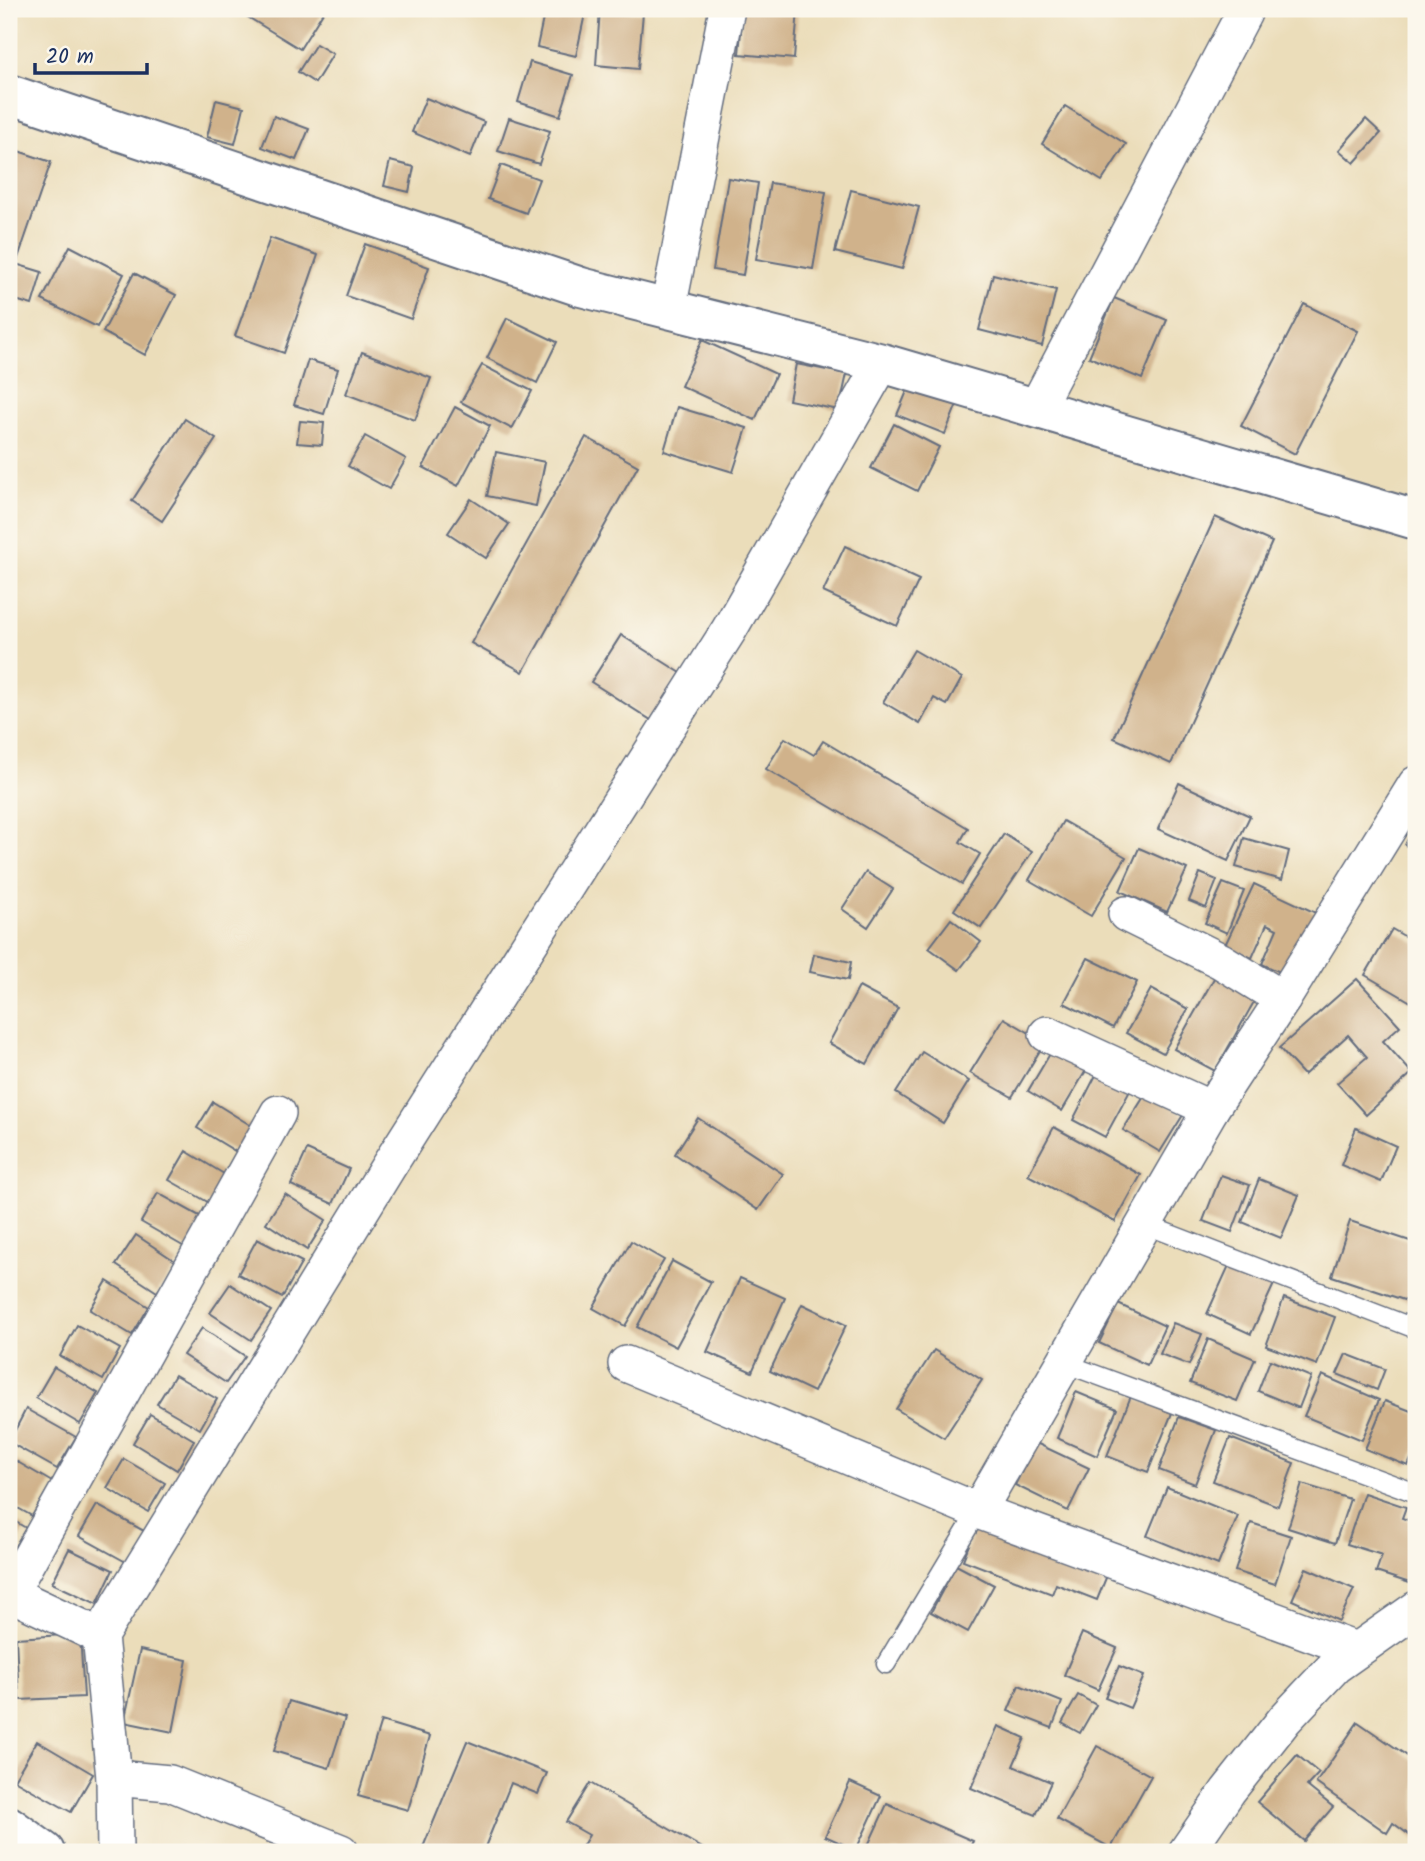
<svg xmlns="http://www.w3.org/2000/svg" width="1425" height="1861" font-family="Kalam,sans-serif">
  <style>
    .building { fill: #d0b28b }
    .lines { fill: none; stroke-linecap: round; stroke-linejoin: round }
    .service-casing { stroke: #646c7e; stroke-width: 21 }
    .minor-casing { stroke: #646c7e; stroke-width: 38 }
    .tertiary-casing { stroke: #646c7e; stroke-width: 42 }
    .service { stroke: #fff; stroke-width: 18 }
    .minor { stroke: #fff; stroke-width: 35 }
    .tertiary { stroke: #fff; stroke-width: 38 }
  </style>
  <rect width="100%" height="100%" fill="#fbf7ec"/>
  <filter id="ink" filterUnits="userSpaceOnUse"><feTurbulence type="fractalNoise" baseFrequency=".0143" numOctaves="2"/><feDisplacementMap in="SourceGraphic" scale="14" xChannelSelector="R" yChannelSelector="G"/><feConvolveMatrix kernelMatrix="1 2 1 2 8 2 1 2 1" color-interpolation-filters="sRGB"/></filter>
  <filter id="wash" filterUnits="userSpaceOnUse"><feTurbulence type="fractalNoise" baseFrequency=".00686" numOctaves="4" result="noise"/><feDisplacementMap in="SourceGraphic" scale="28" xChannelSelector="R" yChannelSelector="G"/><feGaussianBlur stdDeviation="1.57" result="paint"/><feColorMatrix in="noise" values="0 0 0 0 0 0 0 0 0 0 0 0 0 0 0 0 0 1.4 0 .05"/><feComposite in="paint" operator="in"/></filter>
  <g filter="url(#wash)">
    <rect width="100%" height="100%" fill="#ebddba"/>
    <g id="blocks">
      <g class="building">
        <path d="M 240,9 L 325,9 L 300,49 L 238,11 Z"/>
        <path d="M 545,9 L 586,9 L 576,56 L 537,47 Z"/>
        <path d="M 600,9 L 643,13 L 638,69 L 596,65 Z"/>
        <path d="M 743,9 L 798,9 L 794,59 L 739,54 Z"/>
        <path d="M 316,44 L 333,54 L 315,83 L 298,72 Z"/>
        <path d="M 530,62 L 573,75 L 560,116 L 518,102 Z"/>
        <path d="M 426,98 L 484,122 L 470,157 L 412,132 Z"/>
        <path d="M 216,100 L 244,107 L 235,144 L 207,137 Z"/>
        <path d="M 1065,106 L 1126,144 L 1102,181 L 1042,144 Z"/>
        <path d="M 274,116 L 309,129 L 296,160 L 262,147 Z"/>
        <path d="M 509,118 L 550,131 L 539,164 L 498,151 Z"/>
        <path d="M 1366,119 L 1381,133 L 1354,163 L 1339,150 Z"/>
        <path d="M 9,148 L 51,162 L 17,261 L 9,258 Z"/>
        <path d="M 390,161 L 414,167 L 409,192 L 384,186 Z"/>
        <path d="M 501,165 L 539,179 L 526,213 L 488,199 Z"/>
        <path d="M 728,178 L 758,183 L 743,275 L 713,270 Z"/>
        <path d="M 770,183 L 826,192 L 813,269 L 756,259 Z"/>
        <path d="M 851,190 L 919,207 L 902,269 L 835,252 Z"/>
        <path d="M 270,238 L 318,255 L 284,353 L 235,336 Z"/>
        <path d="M 365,244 L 429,267 L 411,319 L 346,296 Z"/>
        <path d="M 70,246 L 124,274 L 97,327 L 42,300 Z"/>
        <path d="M 9,262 L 42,272 L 32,305 L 9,298 Z"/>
        <path d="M 134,273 L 176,295 L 145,355 L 103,332 Z"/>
        <path d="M 993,274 L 1056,290 L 1042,346 L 979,330 Z"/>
        <path d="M 1114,298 L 1167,320 L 1142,379 L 1089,357 Z"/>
        <path d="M 1304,304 L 1358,331 L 1295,454 L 1241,426 Z"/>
        <path d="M 507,318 L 557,342 L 537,383 L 487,358 Z"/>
        <path d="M 702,340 L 776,374 L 755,420 L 681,386 Z"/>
        <path d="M 362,352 L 431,378 L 415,420 L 346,394 Z"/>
        <path d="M 308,360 L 338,369 L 324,414 L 294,405 Z"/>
        <path d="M 796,364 L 847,374 L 839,410 L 789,400 Z"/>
        <path d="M 482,365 L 532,391 L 512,429 L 461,402 Z"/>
        <path d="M 910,384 L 957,404 L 945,434 L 897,415 Z"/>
        <path d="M 455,407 L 490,426 L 458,486 L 423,467 Z"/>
        <path d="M 677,407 L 747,428 L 733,472 L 664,451 Z"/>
        <path d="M 185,419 L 216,439 L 162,521 L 132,501 Z"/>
        <path d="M 300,421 L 324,423 L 322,445 L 297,443 Z"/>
        <path d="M 894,424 L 939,447 L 917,491 L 871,468 Z"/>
        <path d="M 365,436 L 406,459 L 389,489 L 348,466 Z"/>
        <path d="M 586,437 L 638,466 L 523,672 L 471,643 Z"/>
        <path d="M 496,452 L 545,462 L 536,506 L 487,496 Z"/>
        <path d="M 471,499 L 509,524 L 486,558 L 448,533 Z"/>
        <path d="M 1215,517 L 1272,542 L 1171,764 L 1114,738 Z"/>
        <path d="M 845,546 L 919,580 L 897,626 L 823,592 Z"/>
        <path d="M 621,635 L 681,673 L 651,720 L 591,682 Z"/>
        <path d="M 914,650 L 962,678 L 947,705 L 934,698 L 920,724 L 883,702 Z"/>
        <path d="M 785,738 L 814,755 L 823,741 L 968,828 L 960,842 L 980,854 L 962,884 L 766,769 Z"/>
        <path d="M 1179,783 L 1250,816 L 1228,861 L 1158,829 Z"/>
        <path d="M 1063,821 L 1126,857 L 1091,916 L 1029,880 Z"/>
        <path d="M 1416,822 L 1416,851 L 1405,845 Z"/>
        <path d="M 1004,834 L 1032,852 L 981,928 L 954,910 Z"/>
        <path d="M 1244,838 L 1289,851 L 1282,880 L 1236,867 Z"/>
        <path d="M 1139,848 L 1187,869 L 1167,912 L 1120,891 Z"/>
        <path d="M 866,872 L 893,889 L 868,927 L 842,909 Z"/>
        <path d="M 1200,873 L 1217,880 L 1206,908 L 1189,901 Z"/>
        <path d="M 1223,883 L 1244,891 L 1227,933 L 1205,923 Z"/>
        <path d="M 1254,884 L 1318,914 L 1289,976 L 1262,964 L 1277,929 L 1267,924 L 1252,958 L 1225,945 Z"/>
        <path d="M 951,919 L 981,942 L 959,970 L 929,948 Z"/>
        <path d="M 1392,929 L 1416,943 L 1416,1005 L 1365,975 Z"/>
        <path d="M 814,954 L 851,962 L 848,980 L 810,972 Z"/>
        <path d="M 1088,958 L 1137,982 L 1113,1028 L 1064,1003 Z"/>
        <path d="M 1218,971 L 1259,993 L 1215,1071 L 1174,1049 Z"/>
        <path d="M 1357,979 L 1400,1026 L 1383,1041 L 1412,1073 L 1366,1115 L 1337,1083 L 1367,1057 L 1348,1035 L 1304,1075 L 1279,1048 Z"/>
        <path d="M 859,987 L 898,1008 L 867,1064 L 829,1043 Z"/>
        <path d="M 1151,989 L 1188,1009 L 1163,1053 L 1126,1033 Z"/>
        <path d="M 1004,1018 L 1045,1042 L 1012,1097 L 970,1073 Z"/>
        <path d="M 1054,1047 L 1088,1067 L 1062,1111 L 1028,1091 Z"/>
        <path d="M 922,1052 L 969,1081 L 943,1123 L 896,1093 Z"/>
        <path d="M 1098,1071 L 1131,1089 L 1105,1137 L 1073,1120 Z"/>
        <path d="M 1147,1092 L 1183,1115 L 1160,1152 L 1123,1130 Z"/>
        <path d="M 213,1102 L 255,1128 L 240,1154 L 197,1128 Z"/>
        <path d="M 698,1118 L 783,1174 L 758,1210 L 675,1154 Z"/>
        <path d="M 1054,1127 L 1141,1175 L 1115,1222 L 1028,1175 Z"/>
        <path d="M 1356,1128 L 1396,1146 L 1381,1182 L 1341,1165 Z"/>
        <path d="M 307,1150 L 349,1169 L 333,1204 L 291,1185 Z"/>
        <path d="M 186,1151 L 229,1177 L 213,1205 L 169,1180 Z"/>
        <path d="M 1221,1175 L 1250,1185 L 1232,1232 L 1203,1221 Z"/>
        <path d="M 1259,1179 L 1299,1195 L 1281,1238 L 1242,1222 Z"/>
        <path d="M 158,1193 L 205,1219 L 188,1249 L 141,1222 Z"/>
        <path d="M 285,1194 L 326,1220 L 307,1250 L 266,1223 Z"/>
        <path d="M 1350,1221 L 1416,1243 L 1416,1304 L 1332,1276 Z"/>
        <path d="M 136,1235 L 178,1263 L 157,1292 L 116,1265 Z"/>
        <path d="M 257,1239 L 302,1262 L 282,1298 L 238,1274 Z"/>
        <path d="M 631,1241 L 664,1260 L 625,1326 L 593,1308 Z"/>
        <path d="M 672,1261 L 711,1282 L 676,1347 L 637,1327 Z"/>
        <path d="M 1231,1261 L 1275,1282 L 1251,1334 L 1207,1314 Z"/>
        <path d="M 740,1278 L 785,1298 L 752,1372 L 707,1352 Z"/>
        <path d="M 107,1281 L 149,1307 L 132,1335 L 90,1310 Z"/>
        <path d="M 230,1284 L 271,1311 L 251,1340 L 210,1313 Z"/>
        <path d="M 1284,1298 L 1335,1317 L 1317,1365 L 1266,1346 Z"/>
        <path d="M 802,1304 L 846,1325 L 814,1392 L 770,1371 Z"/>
        <path d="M 1118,1304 L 1165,1326 L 1147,1365 L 1099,1343 Z"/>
        <path d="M 1173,1323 L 1202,1334 L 1189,1365 L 1160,1354 Z"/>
        <path d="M 77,1325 L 120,1349 L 103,1380 L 60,1356 Z"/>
        <path d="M 202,1328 L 245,1356 L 226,1383 L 183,1355 Z"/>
        <path d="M 1208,1339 L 1255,1359 L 1237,1401 L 1190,1383 Z"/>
        <path d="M 934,1350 L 982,1380 L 944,1438 L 896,1409 Z"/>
        <path d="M 1346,1354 L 1385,1369 L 1377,1390 L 1337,1374 Z"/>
        <path d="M 1270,1360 L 1311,1377 L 1299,1408 L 1258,1391 Z"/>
        <path d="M 54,1367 L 98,1393 L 80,1424 L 36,1398 Z"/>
        <path d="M 175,1375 L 217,1399 L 200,1429 L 157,1404 Z"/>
        <path d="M 1322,1375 L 1379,1400 L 1362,1440 L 1304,1416 Z"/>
        <path d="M 1076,1392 L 1117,1409 L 1097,1456 L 1057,1438 Z"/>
        <path d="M 1131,1396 L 1172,1413 L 1148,1472 L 1107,1456 Z"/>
        <path d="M 1385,1401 L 1416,1413 L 1416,1447 L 1408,1466 L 1365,1449 Z"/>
        <path d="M 26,1409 L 76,1437 L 57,1469 L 9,1442 Z"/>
        <path d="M 150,1414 L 194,1440 L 177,1470 L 133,1443 Z"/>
        <path d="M 1179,1417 L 1216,1430 L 1195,1484 L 1159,1470 Z"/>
        <path d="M 1230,1438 L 1294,1463 L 1278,1506 L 1213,1481 Z"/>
        <path d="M 1036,1443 L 1089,1468 L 1068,1511 L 1015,1485 Z"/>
        <path d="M 9,1457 L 52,1482 L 32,1516 L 9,1503 Z"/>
        <path d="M 124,1459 L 165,1483 L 148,1512 L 107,1488 Z"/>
        <path d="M 1302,1484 L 1350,1499 L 1335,1543 L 1288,1528 Z"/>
        <path d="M 1167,1487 L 1238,1516 L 1218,1565 L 1147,1536 Z"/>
        <path d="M 1364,1493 L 1406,1507 L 1402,1518 L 1416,1523 L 1416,1585 L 1376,1572 L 1382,1555 L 1347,1544 Z"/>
        <path d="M 97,1505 L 144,1531 L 126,1562 L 79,1536 Z"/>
        <path d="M 982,1512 L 1112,1563 L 1097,1600 L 1056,1584 L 1052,1594 L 963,1560 Z"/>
        <path d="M 9,1518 L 26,1528 L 9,1556 Z"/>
        <path d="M 1251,1523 L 1291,1536 L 1275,1584 L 1235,1571 Z"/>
        <path d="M 69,1549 L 113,1570 L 97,1604 L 52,1583 Z"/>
        <path d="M 956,1565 L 994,1585 L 968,1632 L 931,1612 Z"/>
        <path d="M 1306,1568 L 1354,1589 L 1339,1621 L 1292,1600 Z"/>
        <path d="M 1082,1633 L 1117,1648 L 1098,1690 L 1064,1675 Z"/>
        <path d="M 80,1634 L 84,1697 L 19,1700 L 16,1638 Z"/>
        <path d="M 140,1650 L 187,1660 L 173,1732 L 124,1722 Z"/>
        <path d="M 1119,1666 L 1144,1676 L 1130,1708 L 1105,1698 Z"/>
        <path d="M 1019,1685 L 1062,1702 L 1052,1728 L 1008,1711 Z"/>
        <path d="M 1078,1695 L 1096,1705 L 1080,1733 L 1062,1723 Z"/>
        <path d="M 289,1701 L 345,1718 L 329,1768 L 274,1751 Z"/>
        <path d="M 381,1721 L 430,1736 L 408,1810 L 358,1796 Z"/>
        <path d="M 1358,1722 L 1416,1762 L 1416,1840 L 1393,1823 L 1387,1833 L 1316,1783 Z"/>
        <path d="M 998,1726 L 1025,1738 L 1013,1766 L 1051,1782 L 1036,1815 L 971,1788 Z"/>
        <path d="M 37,1741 L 93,1774 L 71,1812 L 14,1780 Z"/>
        <path d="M 467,1741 L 547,1773 L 538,1794 L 511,1783 L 483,1852 L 421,1852 Z"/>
        <path d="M 1097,1746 L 1151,1776 L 1111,1848 L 1057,1819 Z"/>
        <path d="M 1297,1755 L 1319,1773 L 1307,1786 L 1333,1807 L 1304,1841 L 1257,1802 Z"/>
        <path d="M 850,1782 L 881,1796 L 856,1850 L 825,1836 Z"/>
        <path d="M 590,1783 L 709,1852 L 579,1852 L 589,1835 L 566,1822 Z"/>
        <path d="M 887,1804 L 973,1841 L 968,1852 L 865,1852 Z"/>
      </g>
    </g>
  </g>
  <g filter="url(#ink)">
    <use href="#blocks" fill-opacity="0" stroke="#646c7e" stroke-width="2"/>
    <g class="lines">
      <defs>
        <g id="service">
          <path d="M 1144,1224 L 1416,1329"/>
          <path d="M 1064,1363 L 1416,1493"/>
          <path d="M 886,1664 L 978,1511"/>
        </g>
        <g id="minor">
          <path d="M 668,309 L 727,9"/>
          <path d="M 1036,408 L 1244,13"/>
          <path d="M 1126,914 L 1221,961 L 1283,999"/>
          <path d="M 1047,1034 L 1211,1109"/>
          <path d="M 626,1364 L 978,1511 L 1356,1650"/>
          <path d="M 978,1511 L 1211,1109 L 1283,999 L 1416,784"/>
          <path d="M 9,1593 L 100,1636"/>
          <path d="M 10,1593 L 278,1113"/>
          <path d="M 114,1778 L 170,1783 L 341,1852"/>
          <path d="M 115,1852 L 114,1778 L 100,1636 L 388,1167 L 729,630 L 882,363"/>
          <path d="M 1186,1852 L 1228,1791 L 1285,1719 L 1335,1666 L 1416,1609"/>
        </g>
        <g id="tertiary">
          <path d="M 9,94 L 581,287 L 882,363 L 1416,520"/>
          <path d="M 9,1826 L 45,1852"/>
        </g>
      </defs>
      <use href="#service" class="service-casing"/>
      <use href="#minor" class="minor-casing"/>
      <use href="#tertiary" class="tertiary-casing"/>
      <use href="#service" class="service"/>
      <use href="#minor" class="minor"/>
      <use href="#tertiary" class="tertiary"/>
    </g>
  </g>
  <rect width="1425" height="1861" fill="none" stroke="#fbf7ec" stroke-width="35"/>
  <path d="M35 63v10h112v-10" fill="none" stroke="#1b2f5e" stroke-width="3.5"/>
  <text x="46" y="63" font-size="21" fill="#1b2f5e" stroke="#fbf7ec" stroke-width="5" paint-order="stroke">20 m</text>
</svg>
